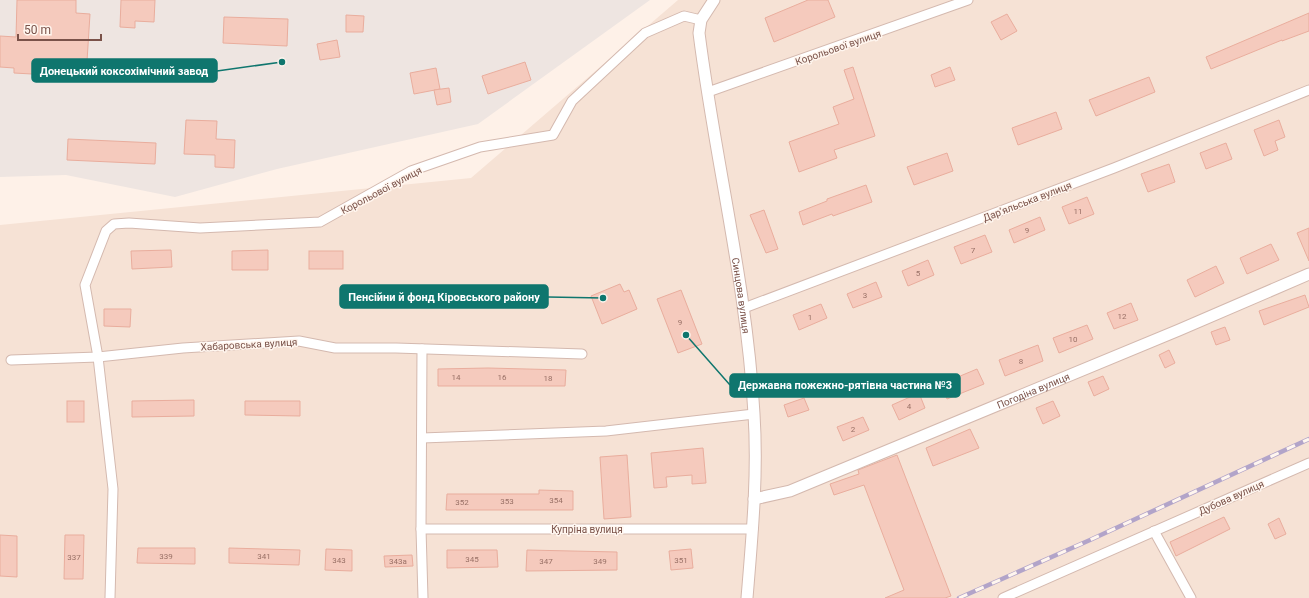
<svg xmlns="http://www.w3.org/2000/svg" width="1309" height="598" font-family="Roboto,sans-serif">
  <style>
    .residential { fill: #f6e2d5 }
    .industrial { fill: #eee5e1 }
    .building { fill: #f5cabd; stroke: #e9ad9d }
    .lines { fill: none; stroke-linecap: round; stroke-linejoin: round }
    .minor-casing { stroke: #d4b9af; stroke-width: 11 }
    .tertiary-casing { stroke: #d4b9af; stroke-width: 13 }
    .minor { stroke: #fff; stroke-width: 9 }
    .tertiary { stroke: #fff; stroke-width: 11 }
    .rail-casing { stroke: #b2a4c9; stroke-width: 4.5 }
    .rail { stroke: #fff6ef; stroke-width: 3; stroke-dasharray: 9; stroke-linecap: butt }
    .labels { text-anchor: middle; stroke-width: 3; stroke-linejoin: round; paint-order: stroke }
    .number-label { font-size: 8px; fill: #997066 }
    .street-label { font-size: 10px; fill: #7a5249; stroke: #fff6ef }
    .leader { fill: none; stroke: #0f766e; stroke-width: 1.5 }
    .callout-dot { fill: #0f766e; stroke: #fff6ef; stroke-width: 1.5 }
    .callout { fill: #0f766e; stroke: #0f766e; stroke-width: 1.5 }
    .callout-label { font-size: 11px; text-anchor: middle; font-weight: bold; fill: #fff }
  </style>
  <rect width="100%" height="100%" fill="#fef1e8"/>
  <path class="residential" d="M 678,0 L 1309,0 L 1309,598 L 0,598 L 0,225 L 471,178 Z"/>
  <path class="industrial" d="M 0,0 L 650,0 L 478,124 L 277,169 L 175,197 L 66,175 L 0,177 Z"/>
  <g class="building">
    <path d="M 17,0 L 76,0 L 76,13 L 90,14 L 86,77 L 14,73 L 14,68 L 0,67 L 0,36 L 16,37 Z"/>
    <path d="M 121,0 L 155,0 L 154,22 L 135,21 L 135,28 L 120,27 Z"/>
    <path d="M 808,0 L 828,0 L 835,17 L 774,42 L 765,18 Z"/>
    <path d="M 1309,13 L 1309,31 L 1282,41 L 1282,40 L 1211,69 L 1206,57 Z"/>
    <path d="M 1007,14 L 1017,31 L 1001,40 L 991,22 Z"/>
    <path d="M 346,15 L 364,16 L 363,32 L 346,32 Z"/>
    <path d="M 224,17 L 288,19 L 287,46 L 223,43 Z"/>
    <path d="M 337,40 L 340,57 L 320,60 L 317,44 Z"/>
    <path d="M 525,62 L 531,80 L 488,94 L 482,76 Z"/>
    <path d="M 853,67 L 875,136 L 834,150 L 837,158 L 799,172 L 789,142 L 839,124 L 833,107 L 854,99 L 844,70 Z"/>
    <path d="M 950,67 L 955,80 L 935,87 L 931,75 Z"/>
    <path d="M 436,68 L 440,89 L 414,94 L 410,73 Z"/>
    <path d="M 1149,77 L 1155,92 L 1096,116 L 1089,100 Z"/>
    <path d="M 449,88 L 451,102 L 437,105 L 434,90 Z"/>
    <path d="M 1056,112 L 1062,129 L 1018,145 L 1012,128 Z"/>
    <path d="M 186,120 L 217,121 L 216,139 L 235,140 L 234,168 L 215,167 L 215,155 L 184,154 Z"/>
    <path d="M 1279,120 L 1285,137 L 1275,141 L 1278,150 L 1264,156 L 1254,130 Z"/>
    <path d="M 68,139 L 156,143 L 155,164 L 67,160 Z"/>
    <path d="M 1226,143 L 1232,159 L 1206,169 L 1200,153 Z"/>
    <path d="M 947,153 L 953,171 L 914,185 L 907,167 Z"/>
    <path d="M 1169,164 L 1175,182 L 1148,192 L 1141,174 Z"/>
    <path d="M 866,185 L 872,202 L 833,216 L 832,214 L 803,225 L 799,212 L 827,201 L 827,199 Z"/>
    <path d="M 1087,197 L 1094,214 L 1069,224 L 1062,207 Z"/>
    <path d="M 764,210 L 778,249 L 766,253 L 750,215 Z"/>
    <path d="M 1040,217 L 1045,230 L 1014,243 L 1009,230 Z"/>
    <path d="M 1309,228 L 1309,261 L 1297,233 Z"/>
    <path d="M 985,235 L 992,252 L 961,264 L 954,247 Z"/>
    <path d="M 1271,244 L 1279,260 L 1247,274 L 1240,258 Z"/>
    <path d="M 171,250 L 172,267 L 132,269 L 131,251 Z"/>
    <path d="M 268,250 L 268,270 L 232,270 L 232,251 Z"/>
    <rect x="309" y="251" width="34" height="18"/>
    <path d="M 928,260 L 934,275 L 908,286 L 902,271 Z"/>
    <path d="M 1216,266 L 1224,283 L 1195,297 L 1187,280 Z"/>
    <path d="M 876,282 L 882,297 L 853,308 L 847,294 Z"/>
    <path d="M 620,284 L 624,292 L 629,290 L 637,309 L 602,324 L 591,296 Z"/>
    <path d="M 681,290 L 702,344 L 678,353 L 657,299 Z"/>
    <path d="M 1305,295 L 1309,307 L 1264,325 L 1259,311 Z"/>
    <path d="M 1131,303 L 1138,320 L 1114,329 L 1107,313 Z"/>
    <path d="M 821,304 L 827,318 L 799,330 L 793,315 Z"/>
    <path d="M 104,309 L 131,309 L 130,327 L 104,326 Z"/>
    <path d="M 1087,325 L 1093,339 L 1059,353 L 1053,338 Z"/>
    <path d="M 1225,327 L 1230,340 L 1216,345 L 1211,332 Z"/>
    <path d="M 1038,345 L 1043,361 L 1005,376 L 999,360 Z"/>
    <path d="M 1169,350 L 1175,363 L 1165,368 L 1159,355 Z"/>
    <path d="M 488,368 L 566,370 L 565,386 L 438,386 L 438,369 Z"/>
    <path d="M 977,369 L 984,384 L 947,399 L 941,384 Z"/>
    <path d="M 1103,376 L 1109,389 L 1094,396 L 1088,382 Z"/>
    <path d="M 919,393 L 925,408 L 899,420 L 892,405 Z"/>
    <path d="M 804,398 L 809,410 L 788,417 L 784,405 Z"/>
    <path d="M 194,400 L 194,416 L 132,417 L 132,401 Z"/>
    <rect x="67" y="401" width="17" height="21"/>
    <path d="M 245,401 L 300,401 L 300,416 L 245,415 Z"/>
    <path d="M 1053,401 L 1060,416 L 1043,424 L 1036,408 Z"/>
    <path d="M 863,417 L 869,430 L 843,441 L 837,427 Z"/>
    <path d="M 970,429 L 979,448 L 933,466 L 926,448 Z"/>
    <path d="M 703,448 L 706,483 L 692,484 L 692,475 L 666,477 L 667,487 L 654,488 L 651,453 Z"/>
    <path d="M 627,455 L 631,517 L 604,519 L 600,457 Z"/>
    <path d="M 897,455 L 951,596 L 945,598 L 885,598 L 904,590 L 864,485 L 834,495 L 830,484 L 859,474 L 858,470 Z"/>
    <path d="M 539,490 L 573,491 L 573,510 L 446,510 L 447,494 L 539,494 Z"/>
    <path d="M 1224,517 L 1230,529 L 1176,556 L 1170,542 Z"/>
    <path d="M 1279,518 L 1286,534 L 1275,539 L 1268,524 Z"/>
    <path d="M 0,535 L 17,536 L 17,577 L 0,576 Z"/>
    <path d="M 65,535 L 84,535 L 83,579 L 64,579 Z"/>
    <path d="M 138,548 L 195,548 L 195,564 L 137,563 Z"/>
    <path d="M 229,548 L 300,550 L 299,565 L 229,563 Z"/>
    <path d="M 326,549 L 352,550 L 352,571 L 325,570 Z"/>
    <path d="M 691,549 L 693,568 L 671,570 L 669,551 Z"/>
    <path d="M 447,550 L 497,550 L 498,567 L 447,568 Z"/>
    <path d="M 527,550 L 617,552 L 617,570 L 526,571 Z"/>
    <path d="M 412,555 L 413,566 L 385,567 L 384,556 Z"/>
  </g>
  <g class="lines">
    <defs>
      <g id="minor">
        <path d="M 708,92 L 968,0"/>
        <path d="M 744,308 L 1114,168 L 1309,90"/>
        <path d="M 422,349 L 421,529 L 423,598"/>
        <path d="M 11,360 L 98,357 L 183,348 L 299,341 L 335,348 L 396,348 L 582,354"/>
        <path d="M 422,438 L 606,431 L 754,414"/>
        <path d="M 421,529 L 753,529"/>
        <path d="M 1154,531 L 1191,598"/>
        <path d="M 110,598 L 113,489 L 98,357 L 85,285 L 106,231 L 114,224 L 129,223 L 200,228 L 320,222 L 411,171 L 480,147 L 553,135 L 572,101 L 645,33 L 684,16 L 701,20"/>
        <path d="M 1003,598 L 1309,463"/>
      </g>
      <g id="tertiary">
        <path id="s1" d="M 714,0 L 701,20 L 699,33 C 715,160 747,285 754,414 C 758,475 752,537 747,598"/>
        <path id="s2" d="M 754,499 L 790,491 L 1179,330 L 1309,274"/>
      </g>
    </defs>
    <use href="#minor" class="minor-casing"/>
    <use href="#tertiary" class="tertiary-casing"/>
    <use href="#minor" class="minor"/>
    <use href="#tertiary" class="tertiary"/>
    <defs>
      <path id="rail" d="M 959,598 L 1090,540 L 1309,439"/>
    </defs>
    <use href="#rail" class="rail-casing"/>
    <use href="#rail" class="rail"/>
  </g>
  <g class="labels">
    <g class="number-label">
      <text x="1078" y="214">11</text>
      <text x="1027" y="233">9</text>
      <text x="973" y="253">7</text>
      <text x="918" y="276">5</text>
      <text x="865" y="298">3</text>
      <text x="1122" y="319">12</text>
      <text x="810" y="320">1</text>
      <text x="680" y="325">9</text>
      <text x="1073" y="342">10</text>
      <text x="1021" y="364">8</text>
      <text x="456" y="380">14</text>
      <text x="502" y="380">16</text>
      <text x="548" y="381">18</text>
      <text x="909" y="409">4</text>
      <text x="853" y="432">2</text>
      <text x="556" y="503">354</text>
      <text x="507" y="504">353</text>
      <text x="462" y="505">352</text>
      <text x="166" y="559">339</text>
      <text x="264" y="559">341</text>
      <text x="74" y="560">337</text>
      <text x="472" y="562">345</text>
      <text x="339" y="563">343</text>
      <text x="681" y="563">351</text>
      <text x="398" y="564">343а</text>
      <text x="546" y="564">347</text>
      <text x="600" y="564">349</text>
    </g>
    <g class="street-label">
      <text transform="translate(838 47) rotate(-19)" y="4">Корольової вулиця</text>
      <text transform="translate(381 190) rotate(-28)" y="4">Корольової вулиця</text>
      <text transform="translate(1027 201) rotate(-21)" y="4">Дар’яльська вулиця</text>
      <text dy="4" stroke="none"><textPath href="#s1" startOffset="303">Синцова вулиця</textPath></text>
      <text transform="translate(249 344) rotate(-3)" y="4">Хабаровська вулиця</text>
      <text dy="4" stroke="none"><textPath href="#s2" startOffset="300">Погодіна вулиця</textPath></text>
      <text transform="translate(1231 497) rotate(-24)" y="4">Дубова вулиця</text>
      <text x="587" y="533">Купріна вулиця</text>
    </g>
  </g>
  <path class="leader" d="M282 62L217 71M603 298L548 297M686 335L730 385"/>
  <g class="callout-dot">
    <circle cx="282" cy="62" r="4"/>
    <circle cx="603" cy="298" r="4"/>
    <circle cx="686" cy="335" r="4"/>
  </g>
  <g class="callout">
    <rect x="32" y="59" width="185" height="23" rx="4"/>
    <rect x="340" y="285" width="208" height="23" rx="4"/>
    <rect x="730" y="374" width="230" height="23" rx="4"/>
  </g>
  <g class="callout-label">
    <text x="124" y="75">Донецький коксохімічний завод</text>
    <text x="444" y="301">Пенсійни й фонд Кіровського району</text>
    <text x="845" y="389">Державна пожежно-рятівна частина №3</text>
  </g>
  <path d="M18 34v6h83v-6" fill="none" stroke="#7a5249" stroke-width="2"/>
  <text x="24" y="34" font-size="12" fill="#7a5249" stroke="#fff6ef" stroke-width="3" paint-order="stroke">50 m</text>
</svg>
